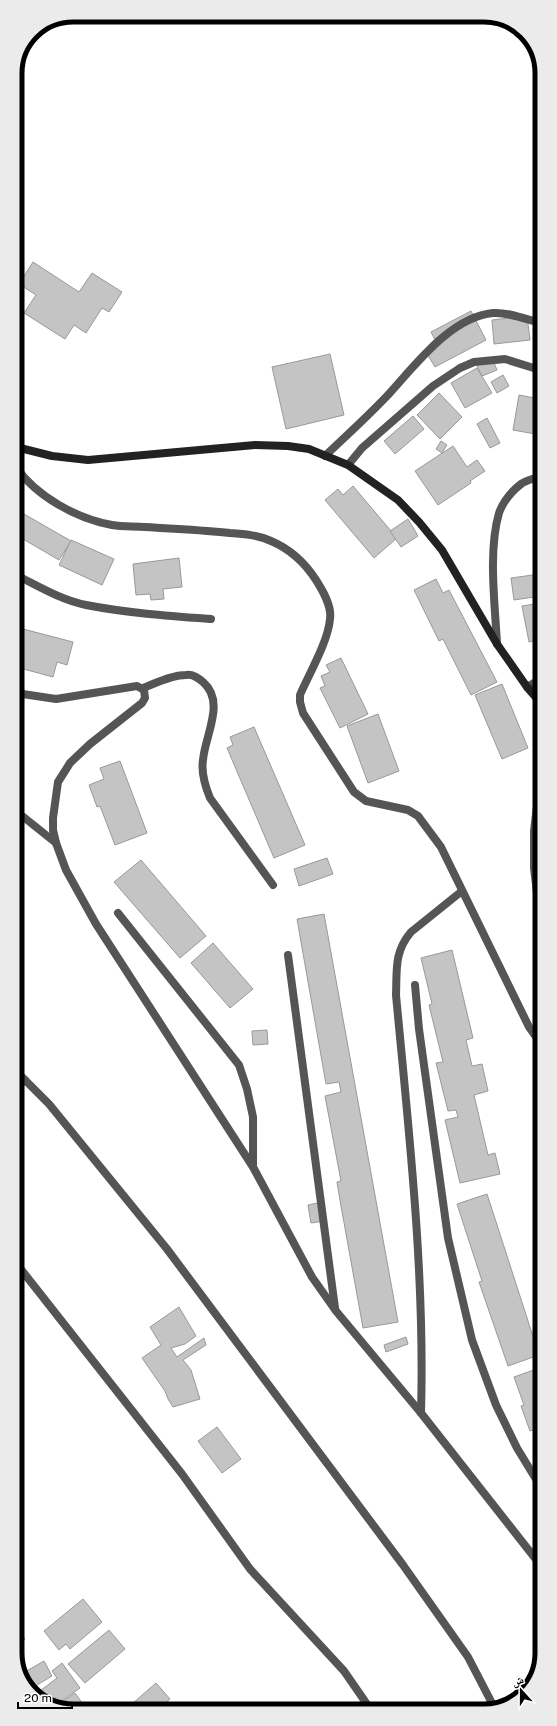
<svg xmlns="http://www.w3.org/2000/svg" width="557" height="1726" font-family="'Public Sans','Noto Naskh Arabic',sans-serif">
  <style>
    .building { fill: #c4c4c4; stroke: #999 }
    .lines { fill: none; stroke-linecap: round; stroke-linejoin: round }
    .street { stroke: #555; stroke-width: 8 }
    .secondary { stroke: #222; stroke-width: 8 }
    .rim { fill: none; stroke: #000; stroke-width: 5 }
  </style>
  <rect width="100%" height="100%" fill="#fff"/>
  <g class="building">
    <path d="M 33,262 L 79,292 L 92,273 L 122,292 L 109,312 L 102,308 L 86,333 L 74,325 L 65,339 L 24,313 L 36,295 L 19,284 Z"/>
    <path d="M 471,311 L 486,340 L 435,367 L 426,352 L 438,346 L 431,332 Z"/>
    <path d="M 527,316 L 530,340 L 494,344 L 492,320 Z"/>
    <path d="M 330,354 L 344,415 L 286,429 L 272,367 Z"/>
    <path d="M 492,358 L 497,370 L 482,376 L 476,364 Z"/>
    <path d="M 477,368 L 492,393 L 465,408 L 451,383 Z"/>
    <path d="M 503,375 L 509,386 L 497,393 L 491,382 Z"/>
    <path d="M 439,393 L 462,417 L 440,439 L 417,415 Z"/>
    <path d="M 519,395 L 540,399 L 541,435 L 513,430 Z"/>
    <path d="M 413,416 L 424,429 L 395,454 L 384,441 Z"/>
    <path d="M 487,418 L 500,443 L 490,448 L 477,424 Z"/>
    <path d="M 441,441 L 447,445 L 442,453 L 436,449 Z"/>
    <path d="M 453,446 L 467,467 L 477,460 L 485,471 L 470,481 L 471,483 L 438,505 L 415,471 Z"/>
    <path d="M 353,486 L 397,538 L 374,558 L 325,500 L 338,489 L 343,495 Z"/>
    <path d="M 24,514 L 71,541 L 59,560 L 16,535 L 16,528 Z"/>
    <path d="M 408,519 L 418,536 L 401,547 L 390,531 Z"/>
    <path d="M 71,540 L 114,559 L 102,585 L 59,565 Z"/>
    <path d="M 179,558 L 182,587 L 163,589 L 164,599 L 151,600 L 150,594 L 136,595 L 133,564 Z"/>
    <path d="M 540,574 L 541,596 L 514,600 L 511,578 Z"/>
    <path d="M 436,579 L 443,593 L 449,590 L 497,682 L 471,695 L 443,639 L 439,641 L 414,590 Z"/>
    <path d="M 541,603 L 541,640 L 529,642 L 522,606 Z"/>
    <path d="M 16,624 L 24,626 L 23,629 L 73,642 L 67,665 L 57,662 L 53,677 L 16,667 Z"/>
    <path d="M 341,658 L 368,714 L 340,728 L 320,688 L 325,686 L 321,676 L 330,672 L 326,665 Z"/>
    <path d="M 502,684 L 528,748 L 502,759 L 475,695 Z"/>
    <path d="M 378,714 L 399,771 L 368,783 L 347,726 Z"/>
    <path d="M 254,727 L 305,845 L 274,858 L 227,748 L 233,745 L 230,737 Z"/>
    <path d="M 120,761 L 147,833 L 115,845 L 100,806 L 97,807 L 89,785 L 104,779 L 100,768 Z"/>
    <path d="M 327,858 L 333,874 L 299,886 L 294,869 Z"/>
    <path d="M 141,860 L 206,936 L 180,958 L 114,882 Z"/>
    <path d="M 324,914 L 398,1322 L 363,1328 L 341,1206 L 337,1182 L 341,1181 L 325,1096 L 341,1092 L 339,1082 L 326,1084 L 297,919 Z"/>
    <path d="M 213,943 L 253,989 L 230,1008 L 191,963 Z"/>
    <path d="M 452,950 L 473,1038 L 466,1040 L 472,1066 L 482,1064 L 488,1091 L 474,1095 L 488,1155 L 495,1153 L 500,1174 L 460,1183 L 445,1120 L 458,1117 L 456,1110 L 448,1111 L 436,1063 L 443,1062 L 429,1005 L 432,1004 L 421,958 Z"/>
    <path d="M 267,1030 L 268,1044 L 253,1045 L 252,1031 Z"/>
    <path d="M 487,1194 L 539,1355 L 508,1366 L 479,1282 L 482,1281 L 457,1204 Z"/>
    <path d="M 322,1202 L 325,1221 L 311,1223 L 308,1205 Z"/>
    <path d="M 179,1307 L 196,1336 L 185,1344 L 171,1348 L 177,1357 L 204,1338 L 206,1345 L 183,1360 L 191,1370 L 200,1399 L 173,1407 L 168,1399 L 165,1391 L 142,1358 L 161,1345 L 150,1327 Z"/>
    <path d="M 406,1337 L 408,1344 L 386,1352 L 384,1345 Z"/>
    <path d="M 542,1367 L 542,1427 L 530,1431 L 521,1406 L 524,1405 L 514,1377 Z"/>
    <path d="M 217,1427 L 241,1459 L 222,1473 L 198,1441 Z"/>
    <path d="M 83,1599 L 102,1622 L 70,1649 L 66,1644 L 59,1650 L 44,1631 Z"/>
    <path d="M 17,1629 L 25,1639 L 17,1645 Z"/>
    <path d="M 109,1630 L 125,1649 L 85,1683 L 68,1664 Z"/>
    <path d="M 44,1661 L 52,1676 L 32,1688 L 23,1673 Z"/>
    <path d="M 62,1663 L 80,1688 L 56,1705 L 39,1698 L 36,1694 L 57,1678 L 52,1671 Z"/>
    <path d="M 156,1683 L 170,1699 L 158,1709 L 159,1710 L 124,1711 Z"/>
    <path d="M 75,1693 L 88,1711 L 69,1711 L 57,1706 Z"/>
    <path d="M 441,1702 L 444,1709 L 423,1709 Z"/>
  </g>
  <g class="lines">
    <g class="street">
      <path d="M 325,456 C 346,436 367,417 387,396 C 414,367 450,317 493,313 C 508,312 525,319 540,323"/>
      <path d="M 348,465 L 362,448 L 433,386 L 460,368 L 474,362 L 505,359 L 540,370"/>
      <path d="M 16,467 C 36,496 77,519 112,525 C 123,527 134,526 145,527 C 173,529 202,530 230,533 C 244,534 258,535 271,541 C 290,549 305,563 316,580 C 323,591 332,606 330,619 C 328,642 309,674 300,695 L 300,702 L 303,713 L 354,792 L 366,801 L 408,810 L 418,816 L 441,847 L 529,1027 L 541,1044"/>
      <path d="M 16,575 C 38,586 61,600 86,605 C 127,613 170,616 211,619"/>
      <path d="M 497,644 C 495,604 488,551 499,513 C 503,502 512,491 521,484 C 526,480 534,479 541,476"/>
      <path d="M 527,687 L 541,679"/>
      <path d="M 143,688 C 156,683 172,675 186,675 C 193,674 198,678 203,682 C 226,702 205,735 203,760 C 201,773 205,786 210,798 L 273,885"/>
      <path d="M 16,693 L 56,699 L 137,686 L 144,690 L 145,698 L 142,703 L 90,744 L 70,763 L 58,782 L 53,818 L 53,830 L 56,843 L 66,870 L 96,924 L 253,1167 L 312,1277 L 336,1311 L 421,1413 L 542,1567"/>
      <path d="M 541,773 L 534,831 L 534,868 L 541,926"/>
      <path d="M 16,811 L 56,843"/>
      <path d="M 118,913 L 239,1065 L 247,1089 L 253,1117 L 253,1166"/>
      <path d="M 288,955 L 335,1308"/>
      <path d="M 415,985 L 419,1029 L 448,1238 L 472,1340 L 496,1405 L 517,1448 L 542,1489"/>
      <path d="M 16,1071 L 49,1104 L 167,1249 L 403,1565 L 468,1657 L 495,1709"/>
      <path d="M 16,1087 L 25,1080"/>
      <path d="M 16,1263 L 182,1474 L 250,1569 L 344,1671 L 371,1710"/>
      <path d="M 421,1413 C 425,1273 409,1134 396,995 C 397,970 394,952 411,932 L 462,891"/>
    </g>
    <path class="secondary" d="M 16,447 L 52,456 L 88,460 L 255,445 L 288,446 L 309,449 L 348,465 L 398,500 L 419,522 L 442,550 L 497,644 L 527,687 L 541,703"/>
  </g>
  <path d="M0 0H557V1726H0ZM73 22H484A51 51 0 0 1 535 73V1653A51 51 0 0 1 484 1704H73A51 51 0 0 1 22 1653V73A51 51 0 0 1 73 22Z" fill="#ebebeb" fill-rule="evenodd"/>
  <path class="rim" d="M73 22H484A51 51 0 0 1 535 73V1653A51 51 0 0 1 484 1704H73A51 51 0 0 1 22 1653V73A51 51 0 0 1 73 22Z"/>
  <g transform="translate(521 1690) rotate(339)" stroke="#ffffff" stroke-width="3" paint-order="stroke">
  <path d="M0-3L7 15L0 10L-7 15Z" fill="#000000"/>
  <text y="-6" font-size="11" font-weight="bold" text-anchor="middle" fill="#000000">ش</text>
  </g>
  <path d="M18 1702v6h54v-6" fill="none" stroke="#000000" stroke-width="2"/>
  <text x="24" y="1702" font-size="12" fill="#000000" stroke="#ffffff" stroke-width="3" paint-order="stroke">20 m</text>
</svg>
